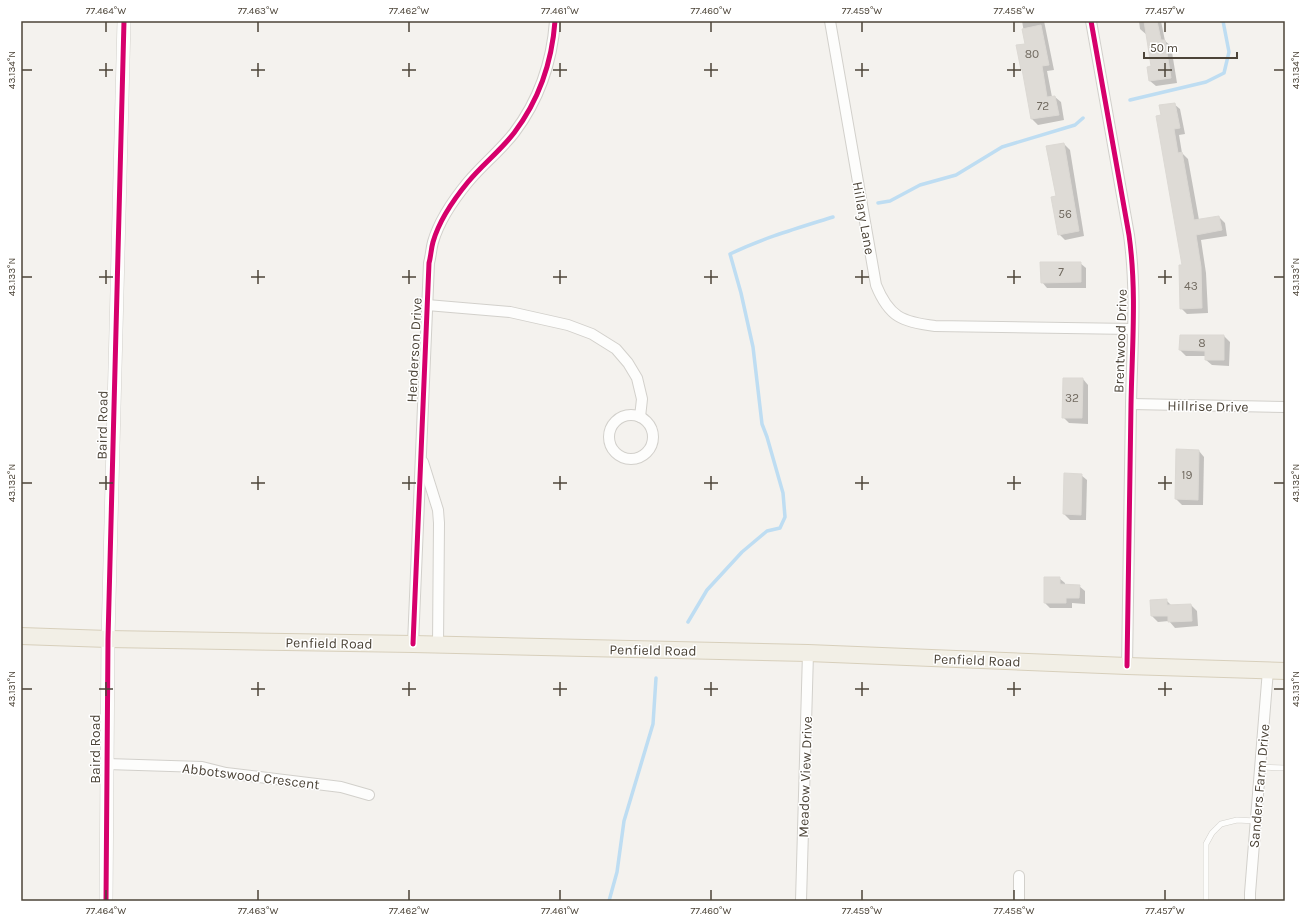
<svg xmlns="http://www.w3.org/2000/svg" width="1306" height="922" font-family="Karla,sans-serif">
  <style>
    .shadow { fill: #0003 }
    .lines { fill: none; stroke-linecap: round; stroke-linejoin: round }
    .stream { stroke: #beddf2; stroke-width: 3.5 }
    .building { fill: #dedbd6; stroke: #dcd9d4 }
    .service-casing { stroke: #d2d0cb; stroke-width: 6 }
    .minor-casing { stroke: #d2d0cb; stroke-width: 12 }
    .tertiary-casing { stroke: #d2d0cb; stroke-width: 14 }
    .primary-casing { stroke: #d7cfbb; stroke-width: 18 }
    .service { stroke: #fdfdfc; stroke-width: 5 }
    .minor { stroke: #fdfdfc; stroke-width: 10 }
    .tertiary { stroke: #fdfdfc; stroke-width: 13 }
    .primary { stroke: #f2efe6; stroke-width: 16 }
    .cycleway-casing { stroke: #fff; stroke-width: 8 }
    .cycleway { stroke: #d6006c; stroke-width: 5 }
    .ticks { fill: none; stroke: #4c4438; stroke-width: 1.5 }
    .labels { text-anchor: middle; stroke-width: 3; stroke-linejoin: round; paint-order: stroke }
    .number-label { font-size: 12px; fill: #716a60 }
    .street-label { font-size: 14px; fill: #4c4438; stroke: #fff }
    .neatline { fill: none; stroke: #4c4438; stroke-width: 1.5 }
    .ticks-label { font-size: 10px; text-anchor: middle; fill: #4c4438 }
  </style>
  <rect width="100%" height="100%" fill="#f4f2ee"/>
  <g class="shadow">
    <path d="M 1022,21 L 1044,21 L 1054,70 L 1047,71 L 1052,97 L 1055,97 L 1061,102 L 1064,120 L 1038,125 L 1032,119 L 1024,72 L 1022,69 L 1026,44 Z"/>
    <path d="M 1139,21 L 1161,21 L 1165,41 L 1171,46 L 1177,83 L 1156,86 L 1150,81 L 1152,67 L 1147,35 L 1140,29 Z"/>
    <path d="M 1174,104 L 1180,109 L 1185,134 L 1179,135 L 1182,153 L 1188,159 L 1199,220 L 1219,217 L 1225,223 L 1227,236 L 1201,240 L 1206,273 L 1208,313 L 1187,314 L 1181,308 L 1183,266 L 1162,116 Z"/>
    <path d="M 1064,144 L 1070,150 L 1084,236 L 1065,240 L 1059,234 L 1057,197 Z"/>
    <path d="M 1080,263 L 1086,268 L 1086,288 L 1047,288 L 1042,282 Z"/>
    <path d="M 1181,336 L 1224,336 L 1230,342 L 1229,366 L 1212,365 L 1206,360 L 1206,356 L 1186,356 L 1180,350 Z"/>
    <path d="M 1083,379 L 1088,385 L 1088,424 L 1069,423 L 1063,417 Z"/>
    <path d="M 1199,451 L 1204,457 L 1203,505 L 1182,505 L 1176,499 Z"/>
    <path d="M 1081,475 L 1087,480 L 1086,520 L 1070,520 L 1064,514 Z"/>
    <path d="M 1059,578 L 1065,583 L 1065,585 L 1079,586 L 1085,591 L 1085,604 L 1072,603 L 1072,608 L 1050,608 L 1045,603 Z"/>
    <path d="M 1166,600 L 1172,606 L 1191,605 L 1197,611 L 1198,626 L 1175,628 L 1169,621 L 1158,622 L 1152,616 Z"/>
  </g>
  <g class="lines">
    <g class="stream">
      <path d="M 1130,100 L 1206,82 L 1224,73 L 1229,52 L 1223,21"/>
      <path d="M 878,203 L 890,201 L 920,185 L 956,175 L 1002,147 L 1075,125 L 1083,118"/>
      <path d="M 688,622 L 707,590 L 742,552 L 767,531 L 780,528 L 785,517 L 783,493 L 767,437 L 762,424 L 753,347 L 741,293 L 730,254 C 763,238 798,228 833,217"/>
      <path d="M 609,901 L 617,872 L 624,821 L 653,724 L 656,678"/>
    </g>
  </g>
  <g class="building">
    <path d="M 1144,21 L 1157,21 L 1161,40 L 1165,40 L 1171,78 L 1149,81 L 1147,67 L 1151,66 Z"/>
    <path d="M 1041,25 L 1049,65 L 1042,66 L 1047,97 L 1055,96 L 1059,115 L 1031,119 L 1022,69 L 1021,70 L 1016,45 L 1025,44 L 1022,29 Z"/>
    <path d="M 1175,103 L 1180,128 L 1174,129 L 1178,153 L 1182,152 L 1194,220 L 1219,216 L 1222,230 L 1196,235 L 1201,267 L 1202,308 L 1180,309 L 1179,265 L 1182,265 L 1156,116 L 1161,115 L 1159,105 Z"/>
    <path d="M 1064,143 L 1079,231 L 1058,235 L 1051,197 L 1056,196 L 1046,146 Z"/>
    <path d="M 1040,262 L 1081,262 L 1081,282 L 1041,283 Z"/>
    <path d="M 1180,335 L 1224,335 L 1224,360 L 1205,360 L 1205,351 L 1179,350 Z"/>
    <path d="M 1063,378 L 1083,378 L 1082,418 L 1062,418 Z"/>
    <path d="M 1176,449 L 1199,450 L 1198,500 L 1175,499 Z"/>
    <path d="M 1064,473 L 1082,474 L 1081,515 L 1063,514 Z"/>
    <path d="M 1044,577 L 1060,577 L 1060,584 L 1080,585 L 1079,598 L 1066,598 L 1066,603 L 1044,603 Z"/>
    <path d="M 1167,599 L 1167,605 L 1191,604 L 1192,621 L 1168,622 L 1168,616 L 1151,616 L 1150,600 Z"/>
  </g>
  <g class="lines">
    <defs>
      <g id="service">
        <path d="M 1260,767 L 1285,768"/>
        <path d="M 1206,901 L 1206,844 L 1212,833 L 1221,824 L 1237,820 L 1256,821"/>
      </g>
      <g id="minor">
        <path d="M 830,21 L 876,285 C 889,317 902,322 935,326 L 1133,329"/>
        <path d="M 1091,21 L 1129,235 C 1137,292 1132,347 1131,405 C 1129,492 1128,579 1127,666"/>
        <path d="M 427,305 L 510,312 L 568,325 L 592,334 L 616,349 L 628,363 L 637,378 L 642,399 L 640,417"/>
        <path d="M 1131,404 L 1285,407"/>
        <circle cx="631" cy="437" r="22"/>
        <path d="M 423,462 L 438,510 L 439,523 L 438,645"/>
        <path d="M 413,644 L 429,263 C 431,256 431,249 433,242 C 439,221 454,199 468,182 C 482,165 500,151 514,133 C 539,100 552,62 555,21"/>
        <path d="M 107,764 L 202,767 L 226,773 L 341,787 L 369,795"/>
        <path d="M 801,901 L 808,653"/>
        <path d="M 1019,901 L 1019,876"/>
        <path d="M 1250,901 L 1250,893 L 1268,670"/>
      </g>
      <path id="tertiary" d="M 106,901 L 108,639 L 124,21"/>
      <path id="primary" d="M 21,636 L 108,639 L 413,644 L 808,653 L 1127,666 L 1285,671"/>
    </defs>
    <use href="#service" class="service-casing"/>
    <use href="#minor" class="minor-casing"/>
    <use href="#tertiary" class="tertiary-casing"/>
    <use href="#primary" class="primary-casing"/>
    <use href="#service" class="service"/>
    <use href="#minor" class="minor"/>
    <use href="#tertiary" class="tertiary"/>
    <use href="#primary" class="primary"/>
    <defs>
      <g id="cycleway">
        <path d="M 1091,21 L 1129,235 C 1137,292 1132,347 1131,405 C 1129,492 1128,579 1127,666"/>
        <path d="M 413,644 L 429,263 C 431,256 431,249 433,242 C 439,221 454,199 468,182 C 482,165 500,151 514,133 C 539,100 552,62 555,21"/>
        <path d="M 106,901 L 108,639 L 124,21"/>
      </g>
    </defs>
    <use href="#cycleway" class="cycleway-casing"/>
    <use href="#cycleway" class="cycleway"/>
  </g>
  <path class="ticks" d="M 106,22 L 106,32M 258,22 L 258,32M 409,22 L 409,32M 560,22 L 560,32M 711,22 L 711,32M 862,22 L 862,32M 1014,22 L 1014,32M 1165,22 L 1165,32M 106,63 L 106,77M 258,63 L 258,77M 409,63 L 409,77M 560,63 L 560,77M 711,63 L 711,77M 862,63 L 862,77M 1014,63 L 1014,77M 1165,63 L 1165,77M 22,70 L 32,70M 99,70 L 113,70M 251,70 L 265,70M 402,70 L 416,70M 553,70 L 567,70M 704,70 L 718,70M 855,70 L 869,70M 1007,70 L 1021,70M 1158,70 L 1172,70M 1274,70 L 1284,70M 106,270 L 106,284M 258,270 L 258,284M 409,270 L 409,284M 560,270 L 560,284M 711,270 L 711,284M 862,270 L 862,284M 1014,270 L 1014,284M 1165,270 L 1165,284M 22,277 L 32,277M 99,277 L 113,277M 251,277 L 265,277M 402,277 L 416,277M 553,277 L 567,277M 704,277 L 718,277M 855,277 L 869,277M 1007,277 L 1021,277M 1158,277 L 1172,277M 1274,277 L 1284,277M 106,476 L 106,490M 258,476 L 258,490M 409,476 L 409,490M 560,476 L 560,490M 711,476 L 711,490M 862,476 L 862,490M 1014,476 L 1014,490M 1165,476 L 1165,490M 22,483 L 32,483M 99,483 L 113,483M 251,483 L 265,483M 402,483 L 416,483M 553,483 L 567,483M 704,483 L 718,483M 855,483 L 869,483M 1007,483 L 1021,483M 1158,483 L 1172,483M 1274,483 L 1284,483M 106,682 L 106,696M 258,682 L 258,696M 409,682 L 409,696M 560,682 L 560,696M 711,682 L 711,696M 862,682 L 862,696M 1014,682 L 1014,696M 1165,682 L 1165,696M 22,689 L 32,689M 99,689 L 113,689M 251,689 L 265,689M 402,689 L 416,689M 553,689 L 567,689M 704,689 L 718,689M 855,689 L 869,689M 1007,689 L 1021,689M 1158,689 L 1172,689M 1274,689 L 1284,689M 106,890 L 106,900M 258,890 L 258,900M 409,890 L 409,900M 560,890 L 560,900M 711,890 L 711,900M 862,890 L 862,900M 1014,890 L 1014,900M 1165,890 L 1165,900"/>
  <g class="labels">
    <g class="number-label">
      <text x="1032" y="58">80</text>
      <text x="1043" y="110">72</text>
      <text x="1065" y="218">56</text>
      <text x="1061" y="276">7</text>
      <text x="1191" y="290">43</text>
      <text x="1202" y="347">8</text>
      <text x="1072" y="402">32</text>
      <text x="1187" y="479">19</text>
    </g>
    <g class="street-label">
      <text transform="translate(864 218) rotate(80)" y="5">Hillary Lane</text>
      <text transform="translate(1120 341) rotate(-88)" y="5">Brentwood Drive</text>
      <text transform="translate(414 350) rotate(-87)" y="5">Henderson Drive</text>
      <text transform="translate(1208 406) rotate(1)" y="5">Hillrise Drive</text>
      <text transform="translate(102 425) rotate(-89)" y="5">Baird Road</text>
      <text transform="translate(329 643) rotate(1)" y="5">Penfield Road</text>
      <text transform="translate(653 650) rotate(1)" y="5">Penfield Road</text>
      <text transform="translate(977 660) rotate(2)" y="5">Penfield Road</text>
      <text transform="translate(95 749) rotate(-90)" y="5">Baird Road</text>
      <text transform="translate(251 776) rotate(7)" y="5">Abbotswood Crescent</text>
      <text transform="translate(805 777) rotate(-88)" y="5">Meadow View Drive</text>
      <text transform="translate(1259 786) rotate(-85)" y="5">Sanders Farm Drive</text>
    </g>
  </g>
  <rect width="1306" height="922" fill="none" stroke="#ffffff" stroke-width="44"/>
  <path d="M1144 52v6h93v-6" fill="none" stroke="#4c4438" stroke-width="2"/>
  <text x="1150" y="52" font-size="12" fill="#4c4438" stroke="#ffffff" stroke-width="3" paint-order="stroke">50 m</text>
  <rect x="22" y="22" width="1262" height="878" class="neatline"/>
  <g class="ticks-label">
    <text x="106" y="14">77.464°W</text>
    <text x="258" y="14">77.463°W</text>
    <text x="409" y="14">77.462°W</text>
    <text x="560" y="14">77.461°W</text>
    <text x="711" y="14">77.460°W</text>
    <text x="862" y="14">77.459°W</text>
    <text x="1014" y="14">77.458°W</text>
    <text x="1165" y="14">77.457°W</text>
    <text transform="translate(11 70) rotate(-90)" y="4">43.134°N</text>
    <text transform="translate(1295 70) rotate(-90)" y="4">43.134°N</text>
    <text transform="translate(11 277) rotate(-90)" y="4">43.133°N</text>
    <text transform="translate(1295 277) rotate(-90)" y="4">43.133°N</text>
    <text transform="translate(11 483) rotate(-90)" y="4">43.132°N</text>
    <text transform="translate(1295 483) rotate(-90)" y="4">43.132°N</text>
    <text transform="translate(11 689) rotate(-90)" y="4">43.131°N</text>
    <text transform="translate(1295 689) rotate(-90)" y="4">43.131°N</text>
    <text x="106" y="914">77.464°W</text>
    <text x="258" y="914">77.463°W</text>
    <text x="409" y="914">77.462°W</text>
    <text x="560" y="914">77.461°W</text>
    <text x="711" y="914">77.460°W</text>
    <text x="862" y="914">77.459°W</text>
    <text x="1014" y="914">77.458°W</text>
    <text x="1165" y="914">77.457°W</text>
  </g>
</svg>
